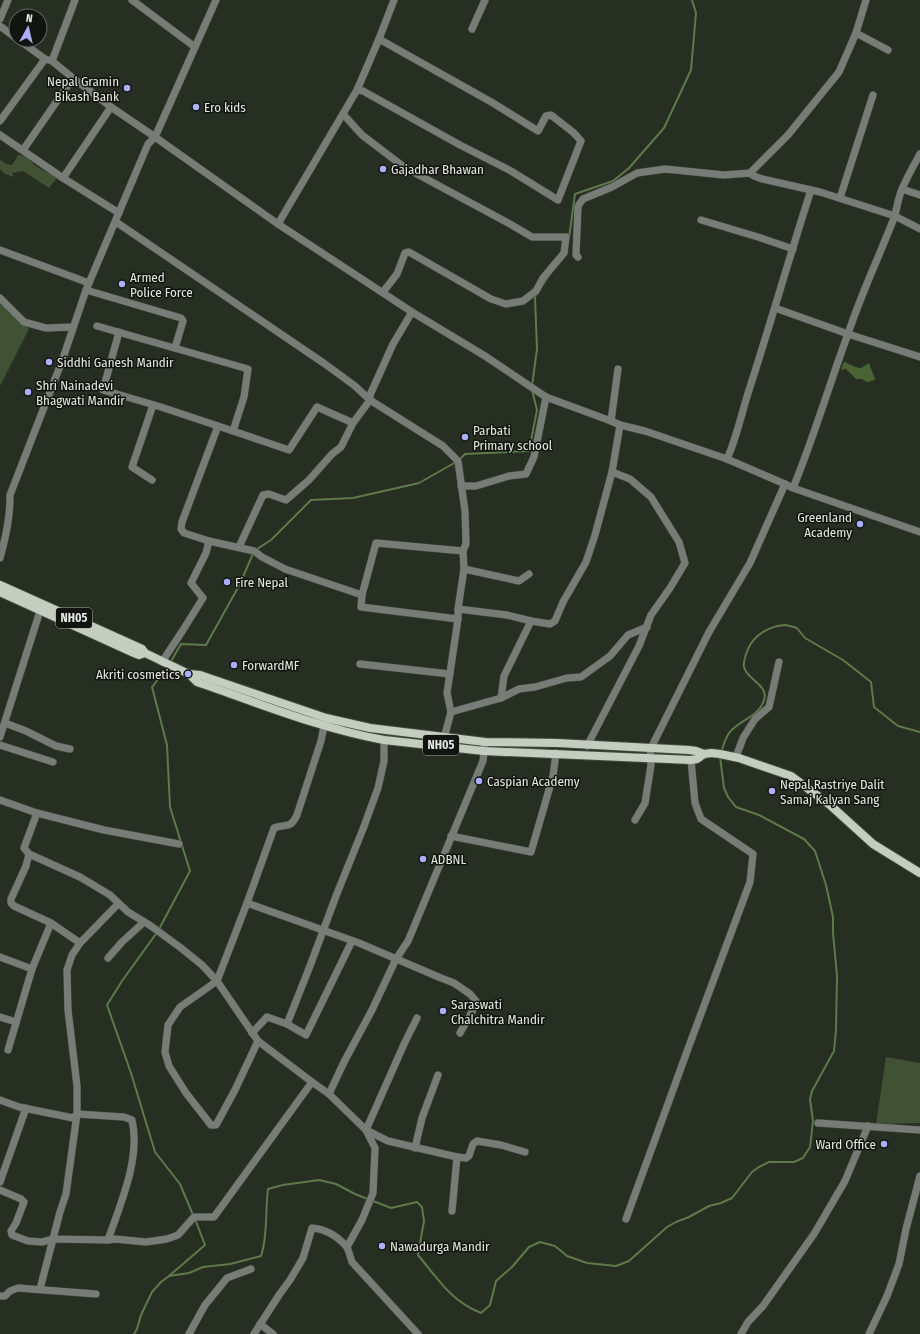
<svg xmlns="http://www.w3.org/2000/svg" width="920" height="1334" font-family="'Fira Sans Condensed',sans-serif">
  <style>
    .green { fill: #405233 }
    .forest { fill: #496334 }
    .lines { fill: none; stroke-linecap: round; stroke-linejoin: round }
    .stream { stroke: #5e7a4a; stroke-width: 2 }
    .minor-casing { stroke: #454c40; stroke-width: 8 }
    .major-casing { stroke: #454c40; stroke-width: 10 }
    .minor { stroke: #787c76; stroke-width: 7 }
    .major { stroke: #c5cdc0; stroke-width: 8 }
    .poi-dot { fill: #adaffb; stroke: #12150f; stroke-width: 1.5 }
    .labels { text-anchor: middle; stroke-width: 3; stroke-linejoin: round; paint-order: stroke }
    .shield { fill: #12150f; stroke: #a4a9a1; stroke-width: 1 }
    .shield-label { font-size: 12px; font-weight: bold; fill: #e3e8e0 }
    .poi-label { font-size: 13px; fill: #e3e8e0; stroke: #12150f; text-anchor: start }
  </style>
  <rect width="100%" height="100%" fill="#272e22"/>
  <g class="green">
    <path d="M 18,155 L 25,156 L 36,166 L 57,178 L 49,188 L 23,171 L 12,173 L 14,177 L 5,174 L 0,169 L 0,160 L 7,164 L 12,165 Z"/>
    <path d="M 0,300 L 29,329 L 0,386 Z"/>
    <path d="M 886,1057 L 920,1063 L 920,1123 L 876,1124 Z"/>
  </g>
  <path class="forest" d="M 845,362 L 855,367 L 861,368 L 869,363 C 871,370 874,374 875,380 L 867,382 L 862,379 L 856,379 L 846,369 L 841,370 L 843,363 Z"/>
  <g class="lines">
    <g class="stream">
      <path d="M 569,238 L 575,194 L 613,181 L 629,168 L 664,128 L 691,70 L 696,13 L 692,0"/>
      <path d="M 542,286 L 551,273"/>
      <path d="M 532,386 L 537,349 L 535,297 L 538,293"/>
      <path d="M 460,459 L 465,454 L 529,451 L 537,410 L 532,390"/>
      <path d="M 170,663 L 181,644 L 206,645 L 240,584 L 254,551 L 271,540 L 311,500 L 353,498 L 419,483 L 456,462"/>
      <path d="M 168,667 L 152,687 L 167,745 L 170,807 L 190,871 L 158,931 L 122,981 L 107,1005 L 131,1073 L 155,1152 L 180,1184 L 193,1215"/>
      <path d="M 721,753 C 723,746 725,739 729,733 C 739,720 759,717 764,700 C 769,685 747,680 744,667 C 743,662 746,654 748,649 C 754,635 769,626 785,625 C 788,625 793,627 797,628 L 805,638 L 843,660 L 871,682 L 874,707 L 898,726 L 920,732"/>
      <path d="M 169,1276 L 205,1245 L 195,1219"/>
      <path d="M 134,1334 L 137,1329 L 141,1315 L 152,1292 L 161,1282 L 169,1276 L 189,1273 L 203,1267 L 230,1264 L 261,1256 C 268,1236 265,1211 268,1189 L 283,1185 L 319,1180 L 336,1184 L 355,1194 L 391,1208 L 417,1202 L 422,1207 L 424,1221 L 418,1255 C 438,1279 451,1301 481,1313 L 490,1305 L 496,1281 L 512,1267 L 529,1247 L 540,1242 L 555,1246 L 567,1256 L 587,1263 L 616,1266 L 629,1261 L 667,1227 L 676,1222 L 689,1217 L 709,1206 L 721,1203 L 732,1198 L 752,1172 L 759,1167 L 769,1162 L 794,1162 L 803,1158 L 810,1147 L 813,1121 L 810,1099 L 812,1091 L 834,1051 L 836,1030 L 837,976 L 833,933 L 833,917 L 826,885 L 815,851 L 804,839 L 759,815 L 736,807 L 728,797 L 724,788 L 720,757"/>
    </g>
    <defs>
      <g id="minor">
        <path d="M 132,0 L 195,47"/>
        <path d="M 0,19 L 8,0"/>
        <path d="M 0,26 L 16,38"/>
        <path d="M 472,29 L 485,0"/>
        <path d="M 856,33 L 888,50"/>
        <path d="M 379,39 L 394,0"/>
        <path d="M 19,40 L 45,59 L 52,61 L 73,78 L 111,107 L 155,137 L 278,224 L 412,312 L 485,356 L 546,397 L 611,421 L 620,425 L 645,431 L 727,459 L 785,484 L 793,488 L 920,532"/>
        <path d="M 52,61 L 75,0"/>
        <path d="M 343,114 L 362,135 L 404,167 L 510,224 L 532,237 L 566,237 L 564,253 L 543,278 L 536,291 L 523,301 L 506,304 L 491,299 L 409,252 L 405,253 L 397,274 L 383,292"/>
        <path d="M 0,121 L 45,59"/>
        <path d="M 0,135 L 63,178 L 119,213"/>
        <path d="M 23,150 L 73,78"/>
        <path d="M 750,173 L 788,135 L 839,72 L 856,33 L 866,0"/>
        <path d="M 63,178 L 111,107"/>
        <path d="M 902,189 L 920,195"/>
        <path d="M 840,198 L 873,95"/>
        <path d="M 701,220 L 758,237 L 793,249"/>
        <path d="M 116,222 L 325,364 L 355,386 L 370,400 L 443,446 L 458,461 L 465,511 L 466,544 L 463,551 L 464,569 L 458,609 L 458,619 L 447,693 L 451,712 L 444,738"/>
        <path d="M 278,224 L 357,90 L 379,39 L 493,103 L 538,131 L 546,116 L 551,115 L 574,133 L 581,141 L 558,200 L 511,171 L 460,145 L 363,91 L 357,90"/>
        <path d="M 0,250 L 89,283"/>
        <path d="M 578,257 L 576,255 L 578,206 L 583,199 L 612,187 L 637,173 L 665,169 L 724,175 L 750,173 L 754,176 L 762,179 L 820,192 L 895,216 L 920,229"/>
        <path d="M 86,290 L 181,318 L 183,321 L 175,348"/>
        <path d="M 0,298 L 24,322 L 46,328 L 73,327"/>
        <path d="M 775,308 L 848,334 L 920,357"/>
        <path d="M 97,326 L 248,369 L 244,397 L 233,431 L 289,450 L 317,407 L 353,423 L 370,400 L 370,395 L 393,344 L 412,312"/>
        <path d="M 119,332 L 103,390 L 161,407 L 233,431"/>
        <path d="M 611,421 L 618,369"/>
        <path d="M 727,459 C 737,437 742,411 750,387 C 771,322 790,255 811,190"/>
        <path d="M 152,480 L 132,467 L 153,405"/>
        <path d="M 461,486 L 476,486 L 509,476 L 526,474 L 534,457 L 546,397"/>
        <path d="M 793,488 C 814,437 829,385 848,334 C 861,294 879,257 894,218 C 897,209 898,198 902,189 C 907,177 914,165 920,154"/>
        <path d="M 209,541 L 184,533 L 181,529 L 182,522 L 218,426"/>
        <path d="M 239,547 L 263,495 L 269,494 L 286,500 L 309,480 L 332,454 L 341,447 L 353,423"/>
        <path d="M 0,558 C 6,536 10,518 10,495 L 62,361 L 86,290 L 148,144 L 155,137 L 216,0"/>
        <path d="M 464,569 L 519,581 L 529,574"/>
        <path d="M 362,595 L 376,543 L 463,551"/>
        <path d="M 458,609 L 507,615 L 531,621 L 550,624 L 555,621 L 563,602 L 586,562 L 595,535 L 612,472 L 620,425"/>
        <path d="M 162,662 L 183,630 L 203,598 L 191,583 L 206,553 L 209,541 L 254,551 L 262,557 L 285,569 L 362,595 L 361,607 L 458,619"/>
        <path d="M 360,664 L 450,674"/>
        <path d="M 501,698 L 504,676 L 531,621"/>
        <path d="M 451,712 L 501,698 L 519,689 L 535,687 L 567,678 L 581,677 L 610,656 L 628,635 L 647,627"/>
        <path d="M 325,721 L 321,741 L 297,815 C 290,830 286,823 274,828 L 247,903 L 359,943 L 441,978 L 454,983 L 470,994 L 476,1001 L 473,1010 L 460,1033"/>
        <path d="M 5,723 L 26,731 L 56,746 L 70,749"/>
        <path d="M 0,737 L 40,611"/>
        <path d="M 0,745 L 53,762"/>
        <path d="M 587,746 L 639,646 L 651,615 L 670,588 L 685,563 L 679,542 L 651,497 L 630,479 L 612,472"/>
        <path d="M 736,757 L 743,738 L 755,719 L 769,707 L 779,662"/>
        <path d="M 0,800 L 37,813 L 24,848 L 29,854 L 80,877 L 110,895 L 128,912 L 151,926 L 181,948 L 202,965 L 217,981 L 258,1041 L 312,1082 L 329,1094 L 366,1130 L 375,1148 L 373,1193 L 362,1220 L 347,1247"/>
        <path d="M 37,813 L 104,830 L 179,844"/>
        <path d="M 635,820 L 645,803 L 651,765 L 650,757 L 651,748 L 709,632 L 750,563 L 785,484"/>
        <path d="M 451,836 L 531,852 L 553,776 L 556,753"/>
        <path d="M 247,903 L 217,981 L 180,1007 L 168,1025 L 165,1052 L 169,1066 L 186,1093 L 211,1125 L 216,1125 L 235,1090 L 258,1041"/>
        <path d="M 51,923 L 80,943"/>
        <path d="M 0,957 L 32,969"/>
        <path d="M 108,958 L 122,942 L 144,922"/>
        <path d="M 0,1017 L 16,1022"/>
        <path d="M 417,1018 L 405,1042 L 366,1130 L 388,1141 L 457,1157 L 466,1158 L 469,1156 L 473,1144 L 477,1141 L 501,1145 L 525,1152"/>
        <path d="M 287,1024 L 310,966 L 336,896 L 363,829 L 378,788 L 384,761 L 384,740"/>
        <path d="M 252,1033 L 267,1017 L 287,1024 L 306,1035 L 352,941"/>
        <path d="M 8,1050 L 32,969 L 51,923 L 14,906 L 11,903 L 11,899 L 26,866 L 29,854"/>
        <path d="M 329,1094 L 344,1062 L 372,1010 L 396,959 L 408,941 L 483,761 L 485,742"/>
        <path d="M 0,1100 L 19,1107 L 73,1118 L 77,1114 L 77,1086 L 68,1010 L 67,970 L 72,955 L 80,943 L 118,904"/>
        <path d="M 818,1123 L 920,1130"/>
        <path d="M 415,1148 L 422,1118 L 438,1075"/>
        <path d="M 0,1182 L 26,1108"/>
        <path d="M 0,1190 L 21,1199 L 24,1202 L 16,1223 L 11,1231 L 12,1235 L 28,1241 L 42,1242 L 54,1239 L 108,1240 C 120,1205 141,1158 132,1120 L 124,1117 L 77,1114 L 66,1194 L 60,1212 L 40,1289"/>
        <path d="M 452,1211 L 457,1157"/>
        <path d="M 626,1219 L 689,1046 L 750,882 L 753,854 L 701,819 L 695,803 L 691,760"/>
        <path d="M 108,1240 L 115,1239 L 146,1242 L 167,1239 L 178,1235 L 194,1217 L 214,1217 L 312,1082"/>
        <path d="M 0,1296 L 5,1296 L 10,1291 L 18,1288 L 96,1294"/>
        <path d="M 260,1324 L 273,1334"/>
        <path d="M 189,1334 L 205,1305 L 227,1278 L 251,1269"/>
        <path d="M 254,1334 L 279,1295 L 290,1280 L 303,1258 L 312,1228 C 325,1229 337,1236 346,1246 C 349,1250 350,1257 352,1262 L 418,1334"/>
        <path d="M 741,1334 L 748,1322 L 763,1306 L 814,1234 L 845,1181 L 868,1126"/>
        <path d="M 869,1334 L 887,1296 L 899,1264 L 906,1229 L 920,1176"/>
      </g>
      <g id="major">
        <path d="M 0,585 L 131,644 L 142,649 L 145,653 L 189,674 L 200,675 L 326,718 L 370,728 L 485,742 L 557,743 L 689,750 L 696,751 L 704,754"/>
        <path d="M 0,592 L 134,653 L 139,655 L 145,653"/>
        <path d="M 189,674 L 197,682 C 258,703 319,728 384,740 L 484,751 L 691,760 L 697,759 L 704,754 L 711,753 L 720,754 L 739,758 L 791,776 L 830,805 L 873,844 L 920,873"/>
      </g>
    </defs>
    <use href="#minor" class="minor-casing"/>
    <use href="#major" class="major-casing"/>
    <use href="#minor" class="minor"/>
    <use href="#major" class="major"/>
  </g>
  <g class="poi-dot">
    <circle cx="127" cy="88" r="4"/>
    <circle cx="196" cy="107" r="4"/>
    <circle cx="383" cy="169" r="4"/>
    <circle cx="122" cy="284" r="4"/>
    <circle cx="49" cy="362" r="4"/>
    <circle cx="28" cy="392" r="4"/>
    <circle cx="465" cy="437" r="4"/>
    <circle cx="860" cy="524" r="4"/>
    <circle cx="227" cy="582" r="4"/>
    <circle cx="234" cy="665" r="4"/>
    <circle cx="188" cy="674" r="4"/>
    <circle cx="479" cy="781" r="4"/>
    <circle cx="772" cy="791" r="4"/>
    <circle cx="423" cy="859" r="4"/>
    <circle cx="443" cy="1011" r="4"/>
    <circle cx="884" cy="1144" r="4"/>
    <circle cx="382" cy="1246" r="4"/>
  </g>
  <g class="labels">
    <g class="shield">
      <rect x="56" y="608" width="36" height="20" rx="3"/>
      <rect x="423" y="735" width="36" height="20" rx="3"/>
    </g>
    <g class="shield-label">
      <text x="74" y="622">NH05</text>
      <text x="441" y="749">NH05</text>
    </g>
    <g class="poi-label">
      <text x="119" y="86" text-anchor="end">Nepal Gramin<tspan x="119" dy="15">Bikash Bank</tspan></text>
      <text x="204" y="112">Ero kids</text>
      <text x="391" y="174">Gajadhar Bhawan</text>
      <text x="130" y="282">Armed<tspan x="130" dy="15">Police Force</tspan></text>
      <text x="57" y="367">Siddhi Ganesh Mandir</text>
      <text x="36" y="390">Shri Nainadevi<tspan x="36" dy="15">Bhagwati Mandir</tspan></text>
      <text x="473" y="435">Parbati<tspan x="473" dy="15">Primary school</tspan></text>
      <text x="852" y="522" text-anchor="end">Greenland<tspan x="852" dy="15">Academy</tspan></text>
      <text x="235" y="587">Fire Nepal</text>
      <text x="242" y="670">ForwardMF</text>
      <text x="180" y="679" text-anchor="end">Akriti cosmetics</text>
      <text x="487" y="786">Caspian Academy</text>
      <text x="780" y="789">Nepal Rastriye Dalit<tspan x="780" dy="15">Samaj Kalyan Sang</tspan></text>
      <text x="431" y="864">ADBNL</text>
      <text x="451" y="1009">Saraswati<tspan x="451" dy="15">Chalchitra Mandir</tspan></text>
      <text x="876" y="1149" text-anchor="end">Ward Office</text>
      <text x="390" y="1251">Nawadurga Mandir</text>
    </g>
  </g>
  <g transform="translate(28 28) rotate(8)"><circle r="19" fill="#12150f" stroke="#666963"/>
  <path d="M0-3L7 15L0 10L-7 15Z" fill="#adaffb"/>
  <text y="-6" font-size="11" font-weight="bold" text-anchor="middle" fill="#e3e8e0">N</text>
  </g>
</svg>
